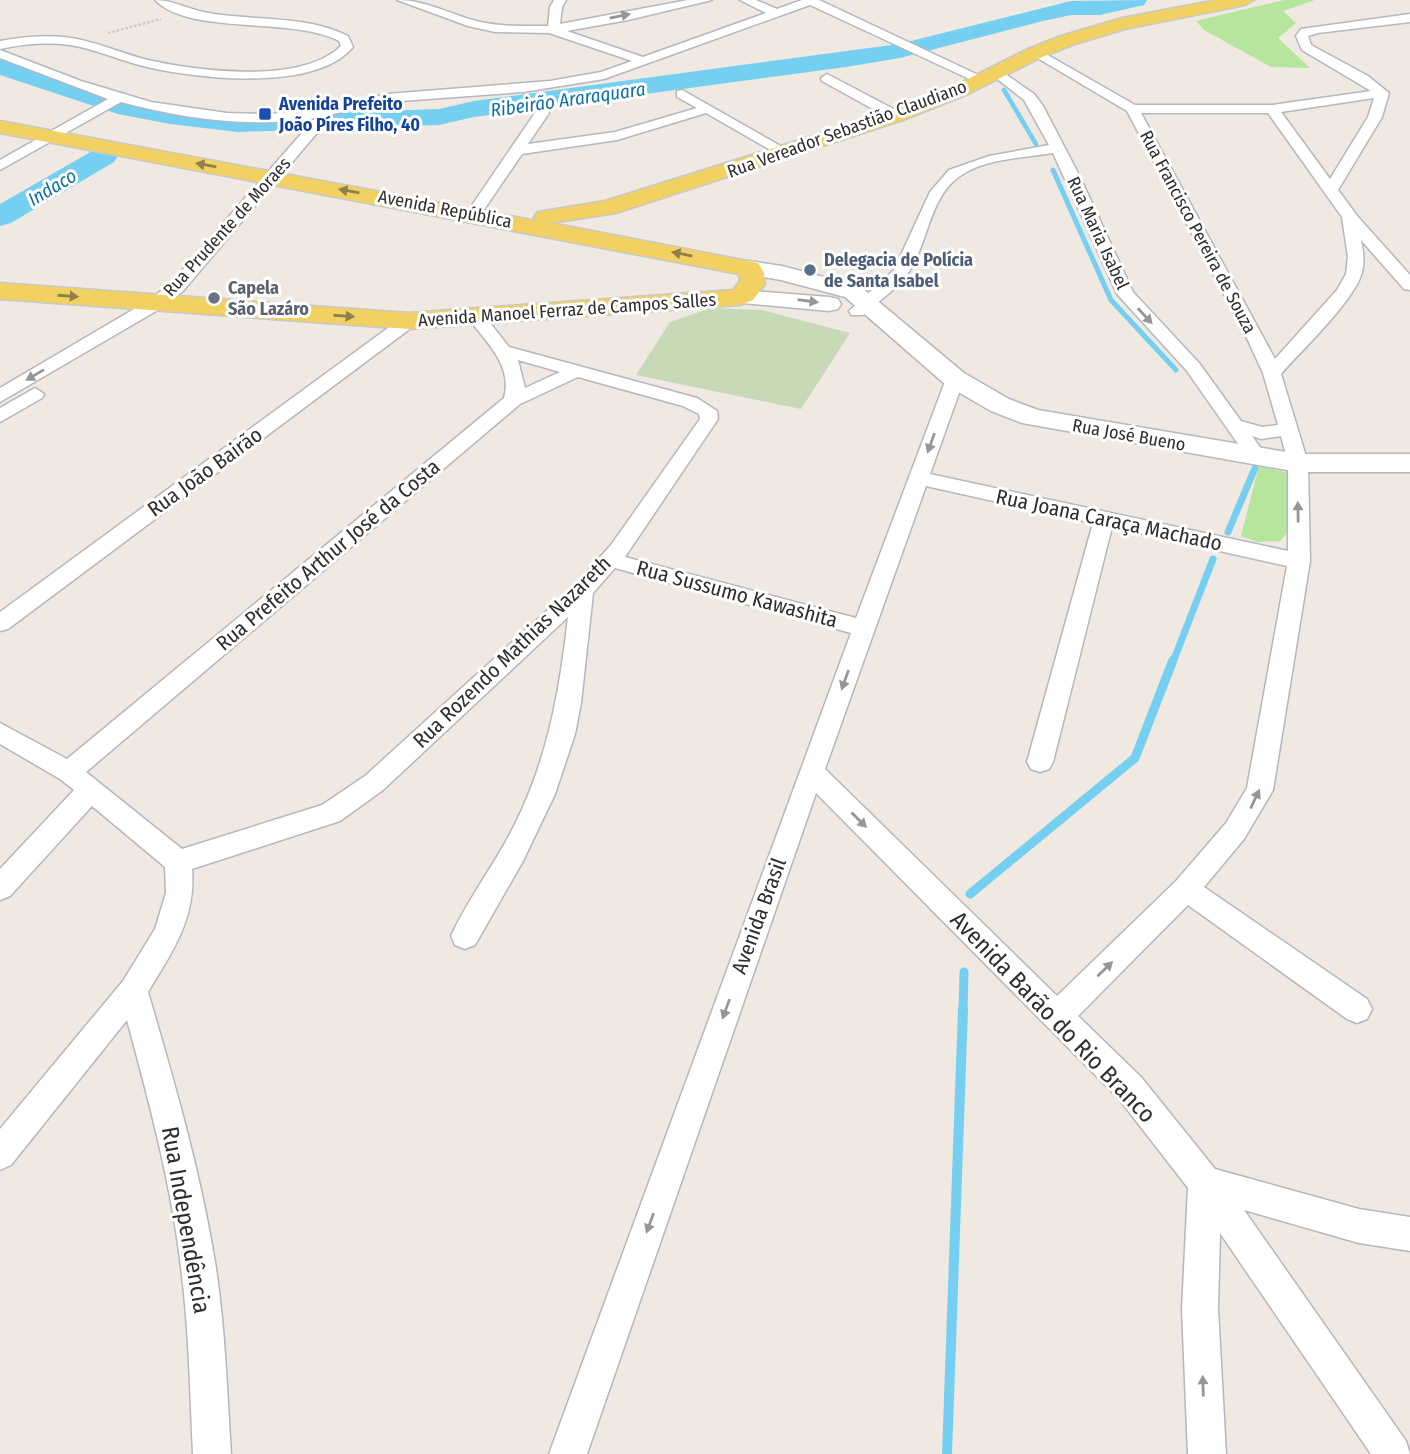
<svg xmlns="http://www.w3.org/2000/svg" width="1410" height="1454" font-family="'Fira Sans Condensed',sans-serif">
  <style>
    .green { fill: #b6e59e }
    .cemetery { fill: #c8d9b8 }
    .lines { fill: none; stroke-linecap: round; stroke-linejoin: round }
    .stream-far4 { stroke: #75cff0; stroke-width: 4.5 }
    .stream-far3 { stroke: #75cff0; stroke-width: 5 }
    .stream-far2 { stroke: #75cff0; stroke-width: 7 }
    .stream-far1 { stroke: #75cff0; stroke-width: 9 }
    .stream { stroke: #75cff0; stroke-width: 10 }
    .river { fill: #75cff0; fill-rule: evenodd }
    .street-casing { stroke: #b4b7c1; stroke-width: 3 }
    .secondary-casing { stroke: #b4b7c1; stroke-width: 3 }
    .primary-casing { stroke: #c9c9c9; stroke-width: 3 }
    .path { stroke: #c9c9c9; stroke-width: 2.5; stroke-dasharray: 2.5 2; stroke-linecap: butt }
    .street { fill: #fff; fill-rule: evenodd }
    .secondary { fill: #fff; fill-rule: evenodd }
    .primary { fill: #f2d163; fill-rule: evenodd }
    .oneway { fill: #969696 }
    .oneway2 { fill: #908048 }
    .transit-dot { fill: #1a4fb4; stroke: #fff; stroke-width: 2.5 }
    .service-dot { fill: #5c6f8a; stroke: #fff; stroke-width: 2.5 }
    .worship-dot { fill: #6b7280; stroke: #fff; stroke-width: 2.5 }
    .labels { text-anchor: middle; stroke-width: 6; stroke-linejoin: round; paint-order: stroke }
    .far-transit-label { font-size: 18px; font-weight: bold; fill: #164399; stroke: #fff; text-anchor: start }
    .far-street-label { font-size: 18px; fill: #2e2e2e; stroke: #fff }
    .far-service-label { font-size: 18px; font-weight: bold; fill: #4e5e75; stroke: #fff; text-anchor: start }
    .far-worship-label { font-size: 18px; font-weight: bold; fill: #5b616d; stroke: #fff; text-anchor: start }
    .far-water-label { font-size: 19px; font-style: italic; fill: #0d6fa3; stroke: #fff }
    .street-label { font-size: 21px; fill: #2e2e2e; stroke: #fff }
    .near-street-label { font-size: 24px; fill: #2e2e2e; stroke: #fff }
  </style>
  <rect width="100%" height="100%" fill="#efe9e1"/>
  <g class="green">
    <path d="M 1284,0 L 1315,0 L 1283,11 L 1296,23 L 1278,38 L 1310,68 L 1271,67 L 1204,30 L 1196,21 Z"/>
    <path d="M 1259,466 L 1289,473 C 1291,494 1297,526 1280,541 L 1257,542 L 1241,536 Z"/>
  </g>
  <path class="cemetery" d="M 711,308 L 762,310 L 850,333 L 801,409 L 636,375 L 670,322 Z"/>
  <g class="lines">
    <path class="stream-far4" d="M 1004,90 L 1036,144"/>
    <path class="stream-far3" d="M 1053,170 L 1111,300 L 1176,370"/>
    <g class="stream-far2">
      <path d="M 1228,532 L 1255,468"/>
      <path d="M 1173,662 L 1213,559"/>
    </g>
    <g class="stream-far1">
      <path d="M 970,894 L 1135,758 L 1173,660"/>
      <path d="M 963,1011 L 964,972"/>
    </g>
    <path class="stream" d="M 947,1454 L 963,1009"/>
    <g class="river">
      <path d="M 1147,0 L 1144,5 L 1100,15 L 1071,15 L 1043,21 L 900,58 L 846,67 L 474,117 L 439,125 L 238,132 L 170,124 L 118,114 L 0,75 L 0,59 L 123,99 L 238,116 L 439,109 L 474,101 L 899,44 L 1071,1 Z"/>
      <path d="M 104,147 L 114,150 L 118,156 L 114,162 L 11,223 L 0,226 L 0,204 L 94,150 Z"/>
    </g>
    <defs>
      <g id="street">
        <path d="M 155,0 C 173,0 190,10 208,13 C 254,21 306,15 348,36 L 353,47 C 316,92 199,79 147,67 C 121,61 96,49 70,45 C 46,42 23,44 0,49 L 0,41 C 21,37 43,35 64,37 C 93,40 120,53 148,60 C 198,71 301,85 341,46 L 339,41 C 292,16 190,36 155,0 Z"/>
        <path d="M 397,0 C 425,0 450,14 476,21 C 500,27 524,26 548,26 L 550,7 L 554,0 L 566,0 L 562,7 L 560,24 L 688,0 L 712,0 L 628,20 L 567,31 L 643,57 L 766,13 L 740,0 L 756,0 L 777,9 L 802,0 L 819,0 L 989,80 L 983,84 L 978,83 L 810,5 L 604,79 L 523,92 L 387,102 L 333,114 L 183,291 L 163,307 L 0,402 L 0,388 L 151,299 L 171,283 L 315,118 C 250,128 184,119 121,102 L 0,170 L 0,160 L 108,99 L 0,58 L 0,50 L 81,81 L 151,102 L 227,113 L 267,114 L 319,110 L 387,94 L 550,81 L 601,72 L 632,61 L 549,33 L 495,32 L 468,26 Z"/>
        <path d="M 1410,14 L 1410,22 L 1318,33 L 1308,36 L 1311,45 L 1368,76 L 1389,93 L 1382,117 L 1338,190 L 1358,217 L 1410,275 L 1410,290 L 1404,289 L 1361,240 C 1363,251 1365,262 1362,272 C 1356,299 1301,351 1281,374 L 1308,463 L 1310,561 L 1273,790 L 1244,839 L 1204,887 L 1367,999 L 1372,1009 L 1367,1019 L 1357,1023 L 1347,1019 L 1188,905 L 1078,1016 L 1141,1077 L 1215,1169 L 1359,1209 L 1410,1217 L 1410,1251 L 1359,1243 L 1244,1210 L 1406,1441 L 1410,1454 L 1371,1454 L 1220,1233 L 1218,1309 L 1226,1454 L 1188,1454 L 1182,1309 L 1188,1188 L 1119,1099 L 816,793 L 587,1454 L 549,1454 L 851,633 L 615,568 L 593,593 L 581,703 L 575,734 L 555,794 L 523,861 L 475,945 L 465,949 L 455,945 L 451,936 C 469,897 496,863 515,824 C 548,758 560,689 568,617 L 383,790 L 340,821 L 192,869 C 196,918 173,951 148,992 C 174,1081 200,1170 215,1262 C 225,1325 227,1390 231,1454 L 193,1454 C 190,1391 189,1329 181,1267 C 171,1183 149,1101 127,1020 L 11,1165 L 0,1170 L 0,1129 L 123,981 L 155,929 L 166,893 L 165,867 L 92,806 L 10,896 L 0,900 L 0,869 L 74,790 L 60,779 L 0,744 L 0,723 L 67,759 L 504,398 C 513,365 486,342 468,318 L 477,313 L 483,314 L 509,347 L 697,398 L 717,411 L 718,419 L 625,557 L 856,618 L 946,379 L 955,374 L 964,379 L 930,474 L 1288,551 L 1288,463 L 1281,436 L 1261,439 L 1252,436 L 1267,457 L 1264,461 L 1250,461 L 1187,371 L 1117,294 L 1053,153 C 1024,158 985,158 960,176 C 930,196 928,242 910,270 C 898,289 879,300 863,315 L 851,315 L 849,311 L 894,270 L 930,192 L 949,170 L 989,156 L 1049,145 L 1024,100 L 991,74 L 997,70 L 1001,71 L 1034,94 L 1043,106 L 1080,177 L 1133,292 L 1199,363 L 1241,421 L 1262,427 L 1278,425 L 1263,373 L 1246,336 L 1127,111 L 1029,53 L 1031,50 L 1039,50 L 1135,105 L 1272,105 L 1371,91 L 1302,50 L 1296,36 L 1301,29 ZM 1374,98 L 1368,117 L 1330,179 L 1281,112 ZM 1141,113 L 1268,113 L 1342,217 L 1348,257 L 1346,274 L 1337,290 L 1275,359 ZM 518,360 L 560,372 L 525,388 ZM 578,377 L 683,406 L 699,414 L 700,419 L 611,545 L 574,586 L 365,776 L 322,805 L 182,849 L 86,772 L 520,404 ZM 926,486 L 1093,523 L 1027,762 L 1031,769 L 1040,772 L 1049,769 L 1053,762 L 1112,527 L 1287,566 L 1247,788 L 1226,823 L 1176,881 L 1057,996 L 825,769 Z"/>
        <path d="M 827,74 L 901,113 L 903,116 L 896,120 L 891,119 L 822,81 L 821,78 Z"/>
        <path d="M 682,90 L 793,153 L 791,156 L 781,156 L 706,113 L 617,140 L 522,154 L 479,217 L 469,217 L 466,214 L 537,110 L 547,110 L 549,113 L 528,144 L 615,132 L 697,108 L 677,97 L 677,91 Z"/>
        <path d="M 409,316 L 418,321 L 415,325 L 8,629 L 0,631 L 0,612 L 403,317 Z"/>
        <path d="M 35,388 L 44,394 L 42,398 L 0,422 L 0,408 Z"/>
      </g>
      <g id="secondary">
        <path d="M 749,261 L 782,266 L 861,287 L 964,373 L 1009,399 L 1038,410 L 1298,454 L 1410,454 L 1410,472 L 1298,472 L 1022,423 L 991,411 L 946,385 L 845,297 L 781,280 L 741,273 L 737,268 L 741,263 Z"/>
        <path d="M 740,290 L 829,297 L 838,299 L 841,304 L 838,309 L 829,311 L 732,302 L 728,297 L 732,292 Z"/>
      </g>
      <path id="primary" d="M 1217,0 L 1254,0 L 1245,5 L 1125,29 L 1075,44 L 1042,57 L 968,94 L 903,120 L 616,213 L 551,223 L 758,263 L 764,273 L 765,284 L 753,300 L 740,305 L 409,329 L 0,299 L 0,283 L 409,313 L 733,290 L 740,281 L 739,274 L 0,133 L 0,121 L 537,221 L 534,217 L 538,212 L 605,201 L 889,112 L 954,86 L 1028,49 L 1061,36 L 1122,18 Z"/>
    </defs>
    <use href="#street" class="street-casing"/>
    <use href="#secondary" class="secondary-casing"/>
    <use href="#primary" class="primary-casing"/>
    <path class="path" d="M 108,33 L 161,19"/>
    <use href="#street" class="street"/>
    <use href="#secondary" class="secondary"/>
    <use href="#primary" class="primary"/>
  </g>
  <defs><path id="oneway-solid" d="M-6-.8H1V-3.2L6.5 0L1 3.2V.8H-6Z" transform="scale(1.75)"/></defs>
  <g class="oneway">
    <use href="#oneway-solid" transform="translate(620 16) rotate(-12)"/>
    <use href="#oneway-solid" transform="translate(808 301) rotate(8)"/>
    <use href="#oneway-solid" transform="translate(1145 316) rotate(47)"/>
    <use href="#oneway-solid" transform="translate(35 375) rotate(149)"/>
    <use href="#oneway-solid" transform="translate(931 443) rotate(110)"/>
    <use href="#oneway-solid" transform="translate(1298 512) rotate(-91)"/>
    <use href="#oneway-solid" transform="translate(845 680) rotate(110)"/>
    <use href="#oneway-solid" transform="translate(1255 799) rotate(-65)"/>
    <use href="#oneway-solid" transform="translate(859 820) rotate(45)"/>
    <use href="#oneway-solid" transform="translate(1105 969) rotate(-44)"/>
    <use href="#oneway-solid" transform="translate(726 1009) rotate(110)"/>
    <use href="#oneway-solid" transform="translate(650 1223) rotate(110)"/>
    <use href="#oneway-solid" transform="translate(1203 1386) rotate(-92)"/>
  </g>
  <g class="oneway2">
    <use href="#oneway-solid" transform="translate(206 165) rotate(-170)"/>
    <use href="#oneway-solid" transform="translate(349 191) rotate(-170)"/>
    <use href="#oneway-solid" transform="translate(682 254) rotate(-169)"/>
    <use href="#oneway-solid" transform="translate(68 296) rotate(4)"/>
    <use href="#oneway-solid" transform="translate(344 316) rotate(4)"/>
  </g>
  <rect class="transit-dot" x="258" y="107" width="14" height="14" rx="3.5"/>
  <circle class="service-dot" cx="810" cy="270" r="7"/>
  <circle class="worship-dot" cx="214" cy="298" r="7"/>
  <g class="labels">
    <g class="far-transit-label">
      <text x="279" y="110">Avenida Prefeito<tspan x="279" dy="21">João Píres Filho, 40</tspan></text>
    </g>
    <g class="far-street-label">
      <text transform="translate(847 129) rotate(-20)" y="6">Rua Vereador Sebastião Claudiano</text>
      <text transform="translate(445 209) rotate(11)" y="6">Avenida República</text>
      <text transform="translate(227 227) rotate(-48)" y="6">Rua Prudente de Moraes</text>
      <text transform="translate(1198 232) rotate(62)" y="6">Rua Francisco Pereira de Souza</text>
      <text transform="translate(1098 233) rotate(65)" y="6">Rua Maria Isabel</text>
      <text transform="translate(567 310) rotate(-4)" y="6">Avenida Manoel Ferraz de Campos Salles</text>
      <text transform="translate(1129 435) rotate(10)" y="6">Rua José Bueno</text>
    </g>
    <g class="far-service-label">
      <text x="824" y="266">Delegacia de Polícia<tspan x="824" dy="21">de Santa Isabel</tspan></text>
    </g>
    <g class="far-worship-label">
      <text x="228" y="294">Capela<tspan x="228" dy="21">São Lazáro</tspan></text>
    </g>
    <g class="far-water-label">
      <text transform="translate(568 99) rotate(-8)" y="7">Ribeirão Araraquara</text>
      <text transform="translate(52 187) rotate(-31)" y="7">Indaco</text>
    </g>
    <g class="street-label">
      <text transform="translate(205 472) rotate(-36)" y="7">Rua João Bairão</text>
      <text transform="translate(1109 520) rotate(12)" y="7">Rua Joana Caraça Machado</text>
      <text transform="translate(328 555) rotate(-40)" y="7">Rua Prefeito Arthur José da Costa</text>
      <text transform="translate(737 594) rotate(15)" y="7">Rua Sussumo Kawashita</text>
      <text transform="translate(512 652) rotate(-44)" y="7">Rua Rozendo Mathias Nazareth</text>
      <text transform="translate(759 916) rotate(-70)" y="7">Avenida Brasil</text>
    </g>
    <g class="near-street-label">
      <text transform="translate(1053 1017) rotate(46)" y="8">Avenida Barão do Rio Branco</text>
      <text transform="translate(186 1220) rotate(80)" y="8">Rua Independência</text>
    </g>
  </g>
</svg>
